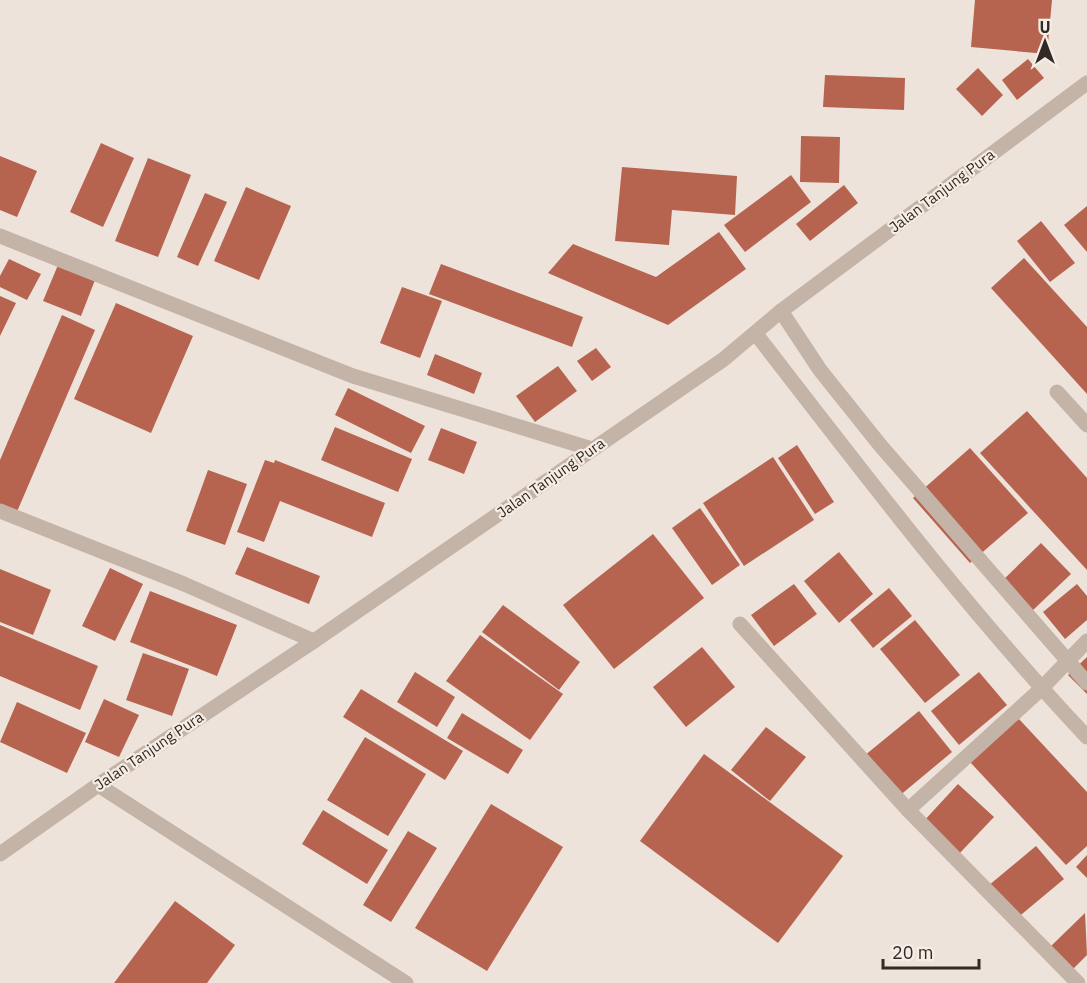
<svg xmlns="http://www.w3.org/2000/svg" width="1087" height="983" font-family="'IBM Plex Sans',sans-serif">
  <style>
    .building { fill: #b6634f }
    .lines { fill: none; stroke-linecap: round; stroke-linejoin: round }
    .minor { stroke: #c4b3a7; stroke-width: 15 }
    .labels { text-anchor: middle; stroke-width: 4.5; stroke-linejoin: round; paint-order: stroke }
    .street-label { font-size: 15px; fill: #322a27; stroke: #f6ede5 }
  </style>
  <rect width="100%" height="100%" fill="#eee3da"/>
  <g class="building">
    <path d="M 975,0 L 1052,0 L 1047,54 L 971,47 Z"/>
    <path d="M 1028,59 L 1044,78 L 1017,100 L 1002,80 Z"/>
    <path d="M 978,68 L 1003,95 L 982,116 L 956,89 Z"/>
    <path d="M 825,75 L 905,78 L 904,110 L 823,107 Z"/>
    <path d="M 801,136 L 840,137 L 839,183 L 800,182 Z"/>
    <path d="M 101,143 L 134,158 L 103,227 L 70,212 Z"/>
    <path d="M 0,156 L 37,171 L 17,217 L 0,210 Z"/>
    <path d="M 148,158 L 191,175 L 158,257 L 115,241 Z"/>
    <path d="M 622,167 L 737,176 L 735,215 L 672,210 L 669,245 L 615,241 Z"/>
    <path d="M 791,175 L 811,202 L 745,252 L 724,225 Z"/>
    <path d="M 844,185 L 858,203 L 810,241 L 796,224 Z"/>
    <path d="M 246,187 L 291,206 L 259,280 L 214,261 Z"/>
    <path d="M 205,193 L 227,202 L 198,266 L 177,257 Z"/>
    <path d="M 1087,206 L 1087,252 L 1064,225 Z"/>
    <path d="M 1041,221 L 1075,263 L 1050,282 L 1017,241 Z"/>
    <path d="M 719,232 L 746,269 L 668,325 L 548,273 L 573,244 L 656,277 Z"/>
    <path d="M 1024,258 L 1087,327 L 1087,394 L 991,288 Z"/>
    <path d="M 9,259 L 41,274 L 27,300 L 0,287 L 0,276 Z"/>
    <path d="M 441,264 L 583,317 L 572,347 L 429,294 Z"/>
    <path d="M 58,265 L 95,280 L 81,316 L 43,301 Z"/>
    <path d="M 402,287 L 442,301 L 420,358 L 380,343 Z"/>
    <path d="M 0,296 L 16,303 L 0,336 Z"/>
    <path d="M 116,303 L 193,336 L 151,433 L 74,399 Z"/>
    <path d="M 62,315 L 95,330 L 16,514 L 0,508 L 0,460 Z"/>
    <path d="M 596,348 L 611,367 L 592,381 L 577,361 Z"/>
    <path d="M 435,354 L 482,373 L 474,394 L 427,375 Z"/>
    <path d="M 558,366 L 577,391 L 535,422 L 516,396 Z"/>
    <path d="M 348,388 L 425,426 L 411,453 L 335,415 Z"/>
    <path d="M 1027,411 L 1087,478 L 1087,570 L 980,453 Z"/>
    <path d="M 335,427 L 412,459 L 398,492 L 321,460 Z"/>
    <path d="M 441,428 L 477,442 L 464,474 L 428,460 Z"/>
    <path d="M 797,445 L 834,502 L 815,514 L 778,458 Z"/>
    <path d="M 970,448 L 1028,513 L 970,563 L 913,498 Z"/>
    <path d="M 773,457 L 814,520 L 744,566 L 703,503 Z"/>
    <path d="M 265,460 L 274,463 L 275,460 L 385,503 L 372,537 L 280,501 L 264,542 L 237,532 Z"/>
    <path d="M 208,470 L 247,484 L 225,545 L 186,531 Z"/>
    <path d="M 700,508 L 740,565 L 712,585 L 672,528 Z"/>
    <path d="M 653,534 L 704,598 L 614,669 L 563,605 Z"/>
    <path d="M 1041,543 L 1071,574 L 1032,611 L 1002,581 Z"/>
    <path d="M 247,547 L 320,576 L 309,604 L 235,574 Z"/>
    <path d="M 839,552 L 873,594 L 839,623 L 804,581 Z"/>
    <path d="M 110,568 L 143,584 L 115,641 L 82,626 Z"/>
    <path d="M 0,569 L 51,590 L 33,635 L 0,622 Z"/>
    <path d="M 794,584 L 817,614 L 774,646 L 751,615 Z"/>
    <path d="M 1077,584 L 1087,596 L 1087,620 L 1065,639 L 1043,612 Z"/>
    <path d="M 889,588 L 912,616 L 873,648 L 850,620 Z"/>
    <path d="M 150,591 L 237,625 L 217,676 L 130,642 Z"/>
    <path d="M 503,605 L 580,662 L 559,690 L 482,632 Z"/>
    <path d="M 915,620 L 960,675 L 925,703 L 880,649 Z"/>
    <path d="M 0,625 L 98,666 L 80,710 L 0,676 Z"/>
    <path d="M 480,635 L 563,694 L 530,740 L 446,681 Z"/>
    <path d="M 702,647 L 735,687 L 686,727 L 653,687 Z"/>
    <path d="M 143,653 L 189,669 L 172,716 L 126,700 Z"/>
    <path d="M 1087,657 L 1087,694 L 1068,675 Z"/>
    <path d="M 415,672 L 455,697 L 437,727 L 397,702 Z"/>
    <path d="M 979,672 L 1007,705 L 959,745 L 931,711 Z"/>
    <path d="M 361,689 L 463,751 L 445,780 L 343,717 Z"/>
    <path d="M 104,699 L 139,715 L 119,757 L 85,742 Z"/>
    <path d="M 17,702 L 86,733 L 67,773 L 0,742 Z"/>
    <path d="M 919,711 L 952,752 L 898,797 L 864,756 Z"/>
    <path d="M 462,713 L 523,750 L 508,774 L 447,738 Z"/>
    <path d="M 1018,718 L 1087,792 L 1087,846 L 1066,865 L 970,762 Z"/>
    <path d="M 766,727 L 806,757 L 770,801 L 731,770 Z"/>
    <path d="M 365,737 L 426,774 L 388,836 L 327,800 Z"/>
    <path d="M 704,754 L 843,856 L 778,943 L 640,841 Z"/>
    <path d="M 958,784 L 994,817 L 957,856 L 922,823 Z"/>
    <path d="M 491,804 L 563,847 L 487,971 L 415,928 Z"/>
    <path d="M 323,810 L 388,850 L 367,884 L 302,844 Z"/>
    <path d="M 408,831 L 437,848 L 391,922 L 363,905 Z"/>
    <path d="M 1036,846 L 1064,879 L 1010,924 L 982,891 Z"/>
    <path d="M 1087,855 L 1087,878 L 1076,867 Z"/>
    <path d="M 175,901 L 235,945 L 207,983 L 114,983 Z"/>
    <path d="M 1085,913 L 1087,955 L 1072,970 L 1049,948 Z"/>
  </g>
  <g class="lines">
    <g class="minor">
      <path d="M 0,236 L 353,376 L 592,449"/>
      <path d="M 781,311 L 820,370 L 880,445 L 1087,683"/>
      <path d="M 756,334 C 862,471 968,611 1087,737"/>
      <path d="M 1057,392 L 1087,425"/>
      <path d="M 0,511 L 184,584 L 314,641"/>
      <path d="M 740,624 L 908,810 L 1078,983"/>
      <path d="M 98,785 L 406,983"/>
      <path d="M 908,810 L 1041,689 L 1087,641"/>
      <path d="M 0,854 L 98,785 L 314,641 L 724,359 L 781,311 L 1087,83"/>
    </g>
  </g>
  <g class="labels">
    <g class="street-label">
      <text transform="translate(942 191) rotate(-37)" y="5">Jalan Tanjung Pura</text>
      <text transform="translate(551 478) rotate(-35)" y="5">Jalan Tanjung Pura</text>
      <text transform="translate(149 751) rotate(-34)" y="5">Jalan Tanjung Pura</text>
    </g>
  </g>
  <g transform="translate(1045 42)" stroke="#f6ede5" stroke-width="4.5" paint-order="stroke">
  <path d="M0-4.5L10 22L0 15L-10 22Z" fill="#322a27"/>
  <text y="-9" font-size="16" font-weight="bold" text-anchor="middle" fill="#322a27">U</text>
  </g>
  <path d="M883 959v9h96v-9" fill="none" stroke="#322a27" stroke-width="3"/>
  <text x="892" y="959" font-size="18" fill="#322a27" stroke="#f6ede5" stroke-width="4.5" paint-order="stroke">20 m</text>
</svg>
